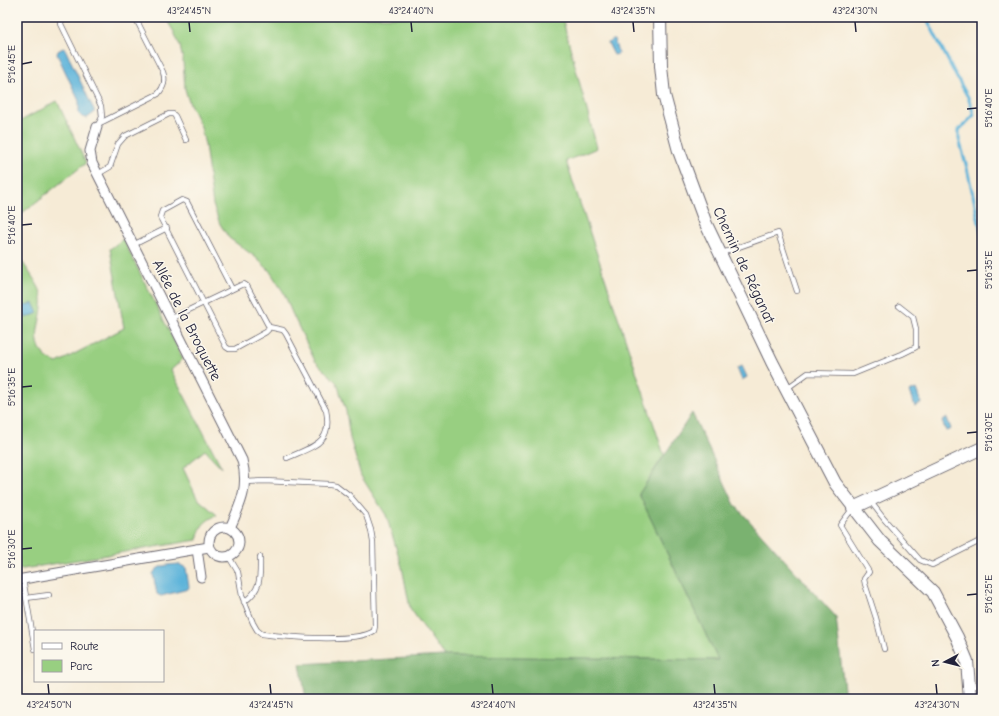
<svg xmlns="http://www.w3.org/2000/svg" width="999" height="716" font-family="'Comic Neue',sans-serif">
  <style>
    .green { fill: #98cf81; stroke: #5d785e }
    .forest { fill: #7ab26f; stroke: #4e6a55 }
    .water { fill: #5db4da; stroke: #406b8a }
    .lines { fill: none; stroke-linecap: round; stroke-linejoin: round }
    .stream { stroke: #5db4da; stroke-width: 3 }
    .service-casing { stroke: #6c6871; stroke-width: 6 }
    .minor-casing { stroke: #6c6871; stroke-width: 11 }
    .tertiary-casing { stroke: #6c6871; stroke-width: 14 }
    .service { stroke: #fff; stroke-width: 4.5 }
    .minor { stroke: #fff; stroke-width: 9 }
    .tertiary { stroke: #fff; stroke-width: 12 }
    .ticks { fill: none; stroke: #22223b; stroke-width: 1.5 }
    .labels { text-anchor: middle; stroke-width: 3; stroke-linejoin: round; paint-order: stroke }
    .street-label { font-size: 15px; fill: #22223b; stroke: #fbf7ec }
    .neatline { fill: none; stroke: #22223b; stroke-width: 1.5 }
    .ticks-label { font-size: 10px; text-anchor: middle; fill: #22223b }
  </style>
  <rect width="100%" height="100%" fill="#fbf7ec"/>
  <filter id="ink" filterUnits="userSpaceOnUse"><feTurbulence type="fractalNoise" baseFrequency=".025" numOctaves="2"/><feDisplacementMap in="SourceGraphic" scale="8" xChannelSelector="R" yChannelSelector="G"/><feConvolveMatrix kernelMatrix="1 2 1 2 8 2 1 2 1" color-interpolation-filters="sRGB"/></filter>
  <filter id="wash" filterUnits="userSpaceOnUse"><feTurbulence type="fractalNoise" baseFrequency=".012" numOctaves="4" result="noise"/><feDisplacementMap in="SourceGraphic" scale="16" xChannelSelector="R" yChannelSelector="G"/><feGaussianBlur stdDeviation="0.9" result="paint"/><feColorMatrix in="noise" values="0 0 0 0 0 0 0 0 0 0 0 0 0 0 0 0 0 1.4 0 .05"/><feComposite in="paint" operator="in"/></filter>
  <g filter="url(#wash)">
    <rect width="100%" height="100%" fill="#f6ebd6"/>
    <g class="green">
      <path d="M 165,17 L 562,17 L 597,148 L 566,161 L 664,455 L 639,494 L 718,660 L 444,656 L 410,608 L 402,567 L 386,515 L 361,476 L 350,438 L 346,411 L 337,383 L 315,361 L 292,313 L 284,293 L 269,270 L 254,256 L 229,238 L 220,224 L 213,205 L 205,145 L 201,127 L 189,102 L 185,89 L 183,61 L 180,46 L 174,32 Z"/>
      <path d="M 57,101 L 86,163 L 17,217 L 17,123 Z"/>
      <path d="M 123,239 L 183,359 L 171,370 L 222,468 L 205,450 L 183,468 L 197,498 L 217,515 C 203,522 201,525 197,540 L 17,570 L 17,254 C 22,262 40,286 41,293 C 47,316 28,334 44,355 C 47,359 53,361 57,363 L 124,328 L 110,249 Z"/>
    </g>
    <path class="forest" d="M 692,413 L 735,505 L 836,617 L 845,699 L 306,699 L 300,664 L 444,656 L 718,660 L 639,494 Z"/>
    <g class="water">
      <path d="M 612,40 L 614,40 L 618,52 L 618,54 L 614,55 L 608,43 Z"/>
      <path d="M 63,48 L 65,49 L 94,110 L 94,113 L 87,118 L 82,117 L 79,114 L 79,101 L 57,54 L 58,51 Z"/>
      <path d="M 33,303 L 38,313 L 26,318 L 22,307 Z"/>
      <path d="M 742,366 L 747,377 L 742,380 L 737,368 Z"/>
      <path d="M 916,389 L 921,403 L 915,406 L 909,392 Z"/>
      <path d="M 947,418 L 951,429 L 946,431 L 942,421 L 944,419 Z"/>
      <path d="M 179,564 L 186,568 L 189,587 L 188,589 L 161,596 L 157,594 L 153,574 C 158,564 170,565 179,564 Z"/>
    </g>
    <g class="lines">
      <path class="stream" d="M 926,17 L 956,76 L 968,97 L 974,115 L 959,130 L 959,139 L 967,168 L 982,236"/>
    </g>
  </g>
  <g filter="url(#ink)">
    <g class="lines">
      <defs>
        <g id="service">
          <path d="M 62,17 L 61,24 L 101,106 L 102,117 L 99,123"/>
          <path d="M 100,123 L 158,94 C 164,87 166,81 163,72 L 135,17"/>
          <path d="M 98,174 L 110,167 L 118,144 L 125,136 L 169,114 L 173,114 L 175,116 L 186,140"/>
          <path d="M 133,245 L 167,228"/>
          <path d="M 722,253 L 778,233 L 797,291"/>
          <path d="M 232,289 L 187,202 L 182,200 L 162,211 L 160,217 L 226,347 L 229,349 L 235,349 L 266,332 L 268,330 L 269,327"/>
          <path d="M 170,319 L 241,285 L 244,284 L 247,286 L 269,327 L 283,330 L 286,334 L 326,410 C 333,444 313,446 287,458"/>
          <path d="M 786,389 L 808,373 L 853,374 L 902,354 L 916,347 L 916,329 L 913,317 L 899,306"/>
          <path d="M 871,502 L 884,519 L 920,560 L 932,565 L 982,540"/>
          <path d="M 853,508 L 840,525 L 869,572 L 864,579 L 865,584 L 876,618 L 884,649"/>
          <path d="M 229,557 L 238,572 L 242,596 L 253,623 L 257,630 L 262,634 C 285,637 356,643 374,631 L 375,626 L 373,542 L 371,530 L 366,515 L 349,495 L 336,485 L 330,484 L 264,481 L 245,482"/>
          <path d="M 23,579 L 35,649"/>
          <path d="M 26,598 L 49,595"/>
          <path d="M 244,602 C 262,589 260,577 260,557"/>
        </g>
        <g id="minor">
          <path d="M 97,127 L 90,151 L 92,163 L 242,460 C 249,487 241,503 230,528"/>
          <circle cx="224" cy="542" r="15"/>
          <path d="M 197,549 L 201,577"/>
          <path d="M 17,580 L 209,547"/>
        </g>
        <g id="tertiary">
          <path d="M 660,17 L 661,66 L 664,95 L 679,151 L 706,224 L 772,362 L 835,483 L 880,541 L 933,592 L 957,637 L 967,661 L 970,699"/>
          <path d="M 853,508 L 982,448"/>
        </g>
      </defs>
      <use href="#service" class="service-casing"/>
      <use href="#minor" class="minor-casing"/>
      <use href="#tertiary" class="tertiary-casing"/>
      <use href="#service" class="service"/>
      <use href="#minor" class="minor"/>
      <use href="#tertiary" class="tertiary"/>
    </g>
  </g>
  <path class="ticks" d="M 189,22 L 190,32M 411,22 L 412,32M 633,22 L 634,32M 855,22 L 856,32M 22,64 L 32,62M 967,109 L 977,108M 22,225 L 32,224M 967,271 L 977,270M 22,387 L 32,386M 967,433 L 977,432M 22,549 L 32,548M 967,595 L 977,594M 48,684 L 49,694M 270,684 L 271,694M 492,684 L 493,694M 714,684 L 715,694M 936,684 L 937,694"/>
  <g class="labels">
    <g class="street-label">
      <text transform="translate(744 265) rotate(65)" y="5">Chemin de Réganat</text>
      <text transform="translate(187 320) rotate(63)" y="5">Allée de la Broquette</text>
    </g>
  </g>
  <rect width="999" height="716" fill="none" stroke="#fbf7ec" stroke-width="44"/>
  <rect x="34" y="630" width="130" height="52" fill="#fbf7ec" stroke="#a4a2a5"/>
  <rect x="42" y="643" width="20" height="6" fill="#ffffff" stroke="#a4a2a5"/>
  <text x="70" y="650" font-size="12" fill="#22223b">Route</text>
  <rect x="42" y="660" width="20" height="12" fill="#98cf81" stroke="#a4a2a5"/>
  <text x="70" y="670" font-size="12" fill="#22223b">Parc</text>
  <g transform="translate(945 662) rotate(263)" stroke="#fbf7ec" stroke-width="3" paint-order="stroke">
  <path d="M0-3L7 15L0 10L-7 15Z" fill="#22223b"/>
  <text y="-6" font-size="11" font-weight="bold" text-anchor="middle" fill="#22223b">N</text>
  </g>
  <rect x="22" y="22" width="955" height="672" class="neatline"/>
  <g class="ticks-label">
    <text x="189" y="14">43°24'45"N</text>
    <text x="411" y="14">43°24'40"N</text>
    <text x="633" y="14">43°24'35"N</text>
    <text x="855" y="14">43°24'30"N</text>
    <text transform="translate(11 64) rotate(-90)" y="4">5°16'45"E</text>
    <text transform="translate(988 108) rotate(-90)" y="4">5°16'40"E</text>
    <text transform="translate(11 225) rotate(-90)" y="4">5°16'40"E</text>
    <text transform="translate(988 270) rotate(-90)" y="4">5°16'35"E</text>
    <text transform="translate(11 387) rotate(-90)" y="4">5°16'35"E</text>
    <text transform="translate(988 432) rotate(-90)" y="4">5°16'30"E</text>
    <text transform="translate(11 549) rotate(-90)" y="4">5°16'30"E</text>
    <text transform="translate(988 594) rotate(-90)" y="4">5°16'25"E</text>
    <text x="49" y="708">43°24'50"N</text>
    <text x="271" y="708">43°24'45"N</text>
    <text x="493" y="708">43°24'40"N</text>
    <text x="715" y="708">43°24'35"N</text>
    <text x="937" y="708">43°24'30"N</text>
  </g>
</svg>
